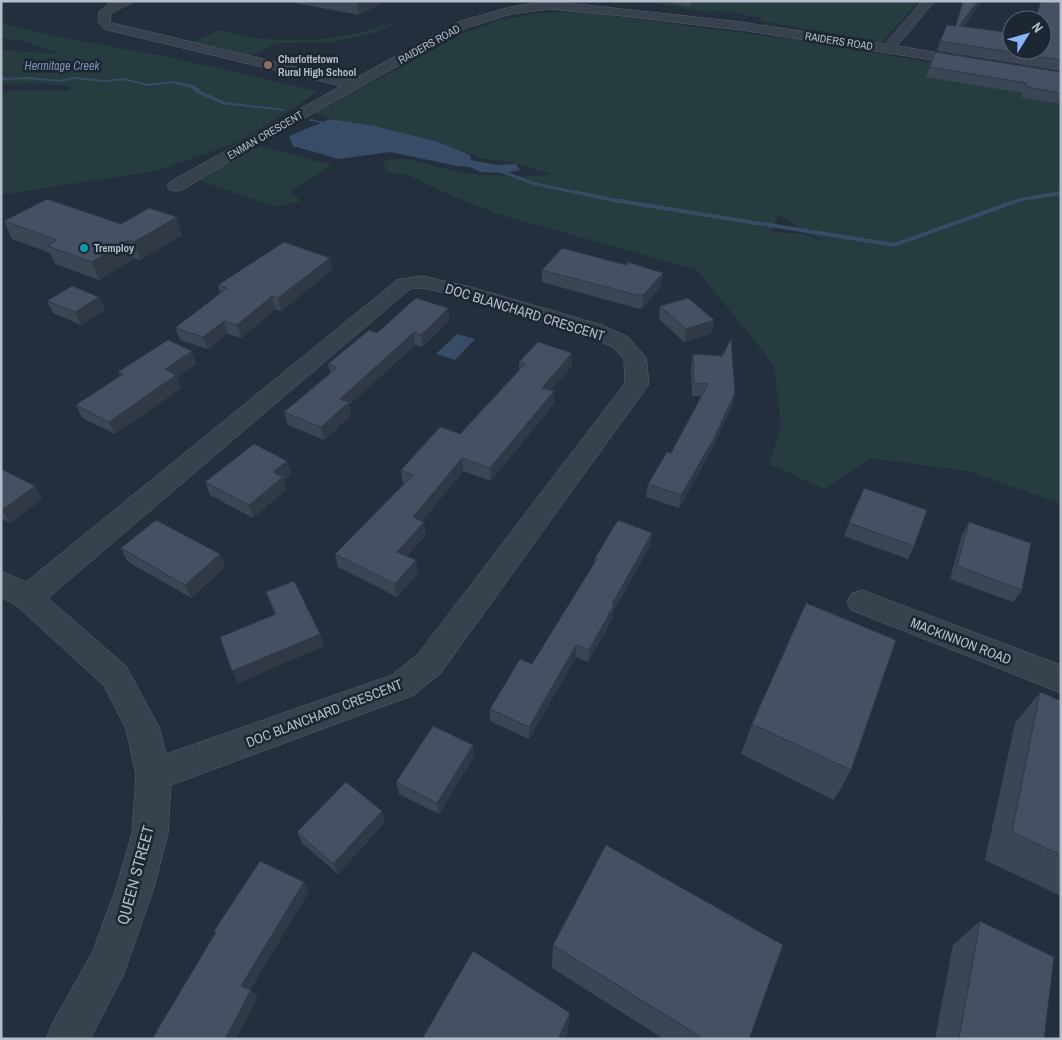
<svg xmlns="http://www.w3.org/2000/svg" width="1062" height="1040" font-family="'Archivo Narrow',sans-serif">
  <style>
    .green { fill: #263c3f; fill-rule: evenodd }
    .water { fill: #394c67 }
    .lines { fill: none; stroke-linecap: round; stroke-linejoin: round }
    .stream { fill: #394c67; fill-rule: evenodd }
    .minor-casing { stroke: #565f6c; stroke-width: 1 }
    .minor { fill: #38414e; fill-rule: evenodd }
    .wall { fill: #3b4654 }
    .shaded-wall { fill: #303945 }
    .building { fill: #455162; stroke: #303945 }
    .education-dot { fill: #8d6e63; stroke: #1d2633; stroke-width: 2 }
    .culture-dot { fill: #0f9aa8; stroke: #1d2633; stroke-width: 2 }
    .labels { text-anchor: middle; stroke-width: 5; stroke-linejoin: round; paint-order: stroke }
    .far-street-label { font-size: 11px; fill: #b4bcc9; stroke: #1d2633 }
    .far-poi-label { font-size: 11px; font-weight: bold; fill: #b4bcc9; stroke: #1d2633; text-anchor: start }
    .far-water-label { font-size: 12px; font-style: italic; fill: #7c92b1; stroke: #1d2633 }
    .street-label { font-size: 14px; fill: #b4bcc9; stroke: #1d2633 }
    .near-street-label { font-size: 16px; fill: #b4bcc9; stroke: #1d2633 }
  </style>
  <rect width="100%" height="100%" fill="#242f3e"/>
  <g class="green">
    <path d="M 697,1 L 919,1 L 882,42 L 759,21 L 762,18 L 716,10 L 712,13 L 659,4 L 662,2 L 690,7 Z"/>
    <path d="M 583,12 L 819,43 L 1061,85 L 1061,504 L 968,471 L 870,458 L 825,489 L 769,464 L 781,428 L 774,365 L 697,270 L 498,214 L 447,194 L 408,175 L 387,172 L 383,161 C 408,154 434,167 458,172 C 475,176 538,178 553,174 L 505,161 L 477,158 L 478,156 L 454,149 L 436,141 L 375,126 L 330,119 L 315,113 L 462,34 L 497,21 L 538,13 ZM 778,215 L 824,241 L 824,242 L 805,234 L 772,232 Z"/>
    <path d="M 1,23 L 64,38 L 169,57 L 317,91 L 297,106 L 236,143 L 155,171 L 7,194 L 1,193 L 1,91 L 69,91 L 71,86 L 29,83 L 1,84 L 1,50 L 61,54 L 23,41 L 1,38 Z"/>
    <path d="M 393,23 L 396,23 L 376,32 L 335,42 L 277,43 L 252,55 L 194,42 L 219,30 L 254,38 L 280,40 L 317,40 L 358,33 Z"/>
    <path d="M 255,145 L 332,165 L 290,191 L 301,201 L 275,207 L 198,180 Z"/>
  </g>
  <g class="water">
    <path d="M 330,119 L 375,126 L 436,141 L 470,155 L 471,160 L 496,165 L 516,164 L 520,170 L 506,173 L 481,172 L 470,167 L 457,166 L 390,152 L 339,159 L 293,146 L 289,136 Z"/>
    <path d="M 457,334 L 475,339 L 455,360 L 436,354 Z"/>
  </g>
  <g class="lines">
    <g class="stream">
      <path d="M 1,76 L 5,78 L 29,77 L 60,80 L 73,77 L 106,80 L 123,78 L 148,84 L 172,81 L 194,85 L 201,91 L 225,102 L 284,109 L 286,110 L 284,111 L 222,104 L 197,93 L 190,87 L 172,83 L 148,86 L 123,80 L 106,82 L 73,79 L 60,82 L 29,79 L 4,80 L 1,79 Z"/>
      <path d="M 310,119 L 333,124 L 335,125 L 333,126 L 312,121 L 310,121 Z"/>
      <path d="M 493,168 L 497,168 L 537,183 L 613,198 L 894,243 L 1019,198 L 1061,191 L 1061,195 L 1022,201 L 894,247 L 613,202 L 534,185 L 493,170 Z"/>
    </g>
    <defs>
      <g id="minor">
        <path d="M 117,1 L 135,1 L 111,13 L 110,21 L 112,23 L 352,80 L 458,22 L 510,7 L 549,1 L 741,22 L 885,44 L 922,1 L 935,1 L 897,46 L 971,58 L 978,62 L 971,66 L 741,30 L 614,15 L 549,9 L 511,14 L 466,28 L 265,140 L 182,190 L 176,191 L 170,190 L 167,186 L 170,182 L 341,86 L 104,29 L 98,21 L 99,12 L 108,4 Z"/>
        <path d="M 1049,1 L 1061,1 L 1061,6 L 1051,4 Z"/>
        <path d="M 422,276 L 467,286 L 602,325 L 628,337 L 646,357 L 649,384 L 440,674 L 414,695 L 171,785 L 168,833 L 154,888 L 123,976 L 90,1039 L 46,1039 L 52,1024 L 93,951 L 116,888 L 132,833 L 136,775 L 126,729 L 104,686 L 17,606 L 1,597 L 1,571 L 26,582 L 397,280 ZM 422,288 L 456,295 L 586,335 L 612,347 L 624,359 L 625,383 L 418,654 L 392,675 L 166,754 L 159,727 L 126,666 L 48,598 L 410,289 Z"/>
        <path d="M 862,590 L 1061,665 L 1061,693 L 851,610 L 847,602 L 851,594 Z"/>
      </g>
    </defs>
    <use href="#minor" class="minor-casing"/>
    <use href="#minor" class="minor"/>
  </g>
  <g class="wall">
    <path d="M 295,1 L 386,1 L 359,15 L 295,3 Z"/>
    <path d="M 659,1 L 697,1 L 690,7 Z"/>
    <path d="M 963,1 L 982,1 L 963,27 L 1042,50 L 1042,20 L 1035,20 L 1041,1 L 1061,3 L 1061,71 L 937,51 L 940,41 L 955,26 Z"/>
    <path d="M 930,67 L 1061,72 L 1061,104 L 1022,98 L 1022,93 L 926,77 Z"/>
    <path d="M 4,221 L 121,224 L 182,235 L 140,260 L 134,258 L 99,280 L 55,264 L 50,253 L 12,239 Z"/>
    <path d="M 330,258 L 332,270 L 281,311 L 275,309 L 241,338 L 227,334 L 208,349 L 180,340 L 175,328 L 220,293 L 218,285 Z"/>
    <path d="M 626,265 L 663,273 L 662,285 L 642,308 L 636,308 L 542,282 L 542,270 Z"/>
    <path d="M 99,297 L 105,310 L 81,325 L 53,313 L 47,301 Z"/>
    <path d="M 660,306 L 714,320 L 712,333 L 684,342 L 659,319 Z"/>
    <path d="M 448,308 L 449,321 L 422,347 L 415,345 L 349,405 L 351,415 L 324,440 L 288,425 L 284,412 L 330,373 L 328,364 L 377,333 Z"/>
    <path d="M 572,353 L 572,366 L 551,390 L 554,404 L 491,481 L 463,471 L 422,521 L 426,535 L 407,556 L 416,560 L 418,573 L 397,597 L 338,567 L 335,554 L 404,484 L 403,483 L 401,470 L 460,434 L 519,370 L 519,362 Z"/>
    <path d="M 693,354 L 735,393 L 732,406 L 710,453 L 679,508 L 646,497 L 648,484 L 671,453 L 701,396 L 692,396 L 691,367 Z"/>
    <path d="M 196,364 L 177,377 L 181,388 L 115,434 L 82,418 L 76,405 L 120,376 L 118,372 Z"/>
    <path d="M 287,461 L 291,474 L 284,480 L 286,490 L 253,518 L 210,495 L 205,482 Z"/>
    <path d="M 1,469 L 35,486 L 42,499 L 10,523 L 1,518 Z"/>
    <path d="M 969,522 L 1022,590 L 1013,602 L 950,579 L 962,535 Z"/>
    <path d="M 849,523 L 914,546 L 908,559 L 844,536 Z"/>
    <path d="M 650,546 L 613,612 L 613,618 L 588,662 L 576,657 L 529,739 L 490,721 L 490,709 L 532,664 L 594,563 L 595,558 Z"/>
    <path d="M 121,548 L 220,554 L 225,567 L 191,598 L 127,561 Z"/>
    <path d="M 266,592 L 320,634 L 324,646 L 238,683 L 275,615 Z"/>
    <path d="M 1040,692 L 1061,701 L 1061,896 L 985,860 L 1015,723 Z"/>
    <path d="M 752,724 L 851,770 L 834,800 L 741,754 Z"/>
    <path d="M 474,756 L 439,814 L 399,794 L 396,782 Z"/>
    <path d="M 382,811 L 385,822 L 338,874 L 302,843 L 297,832 Z"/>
    <path d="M 980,921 L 1044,1039 L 935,1039 L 953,945 Z"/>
    <path d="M 553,945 L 749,1039 L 664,1039 L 552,968 Z"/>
  </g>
  <g class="shaded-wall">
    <path d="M 358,1 L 386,1 L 359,15 L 357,2 Z"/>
    <path d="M 691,1 L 697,1 L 690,7 Z"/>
    <path d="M 978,1 L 982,1 L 956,36 L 959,26 Z"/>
    <path d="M 177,217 L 182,235 L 140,260 L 134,242 Z"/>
    <path d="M 128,240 L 134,258 L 99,280 L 92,262 Z"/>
    <path d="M 330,258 L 332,270 L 281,311 L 278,298 Z"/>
    <path d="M 663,273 L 662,285 L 642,308 L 643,295 Z"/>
    <path d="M 272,296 L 275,309 L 241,338 L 237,325 Z"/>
    <path d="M 99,297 L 105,310 L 81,325 L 75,312 Z"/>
    <path d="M 448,308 L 449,321 L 422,347 L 421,335 Z"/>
    <path d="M 714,320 L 712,333 L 684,342 L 686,329 Z"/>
    <path d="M 224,321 L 227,334 L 208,349 L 203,337 Z"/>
    <path d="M 414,332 L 415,345 L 349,405 L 351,415 L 324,440 L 321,427 L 340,399 Z"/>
    <path d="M 192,351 L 196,364 L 177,377 L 181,388 L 115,434 L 109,422 L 165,369 Z"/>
    <path d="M 572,353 L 572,366 L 542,400 L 542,388 Z"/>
    <path d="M 554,391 L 554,404 L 491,481 L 490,468 Z"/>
    <path d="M 735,393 L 732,406 L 710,453 L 679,508 L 681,495 Z"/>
    <path d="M 462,458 L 463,471 L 415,530 L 413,517 Z"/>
    <path d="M 287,461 L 291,474 L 284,480 L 286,490 L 253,518 L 249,505 L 273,472 Z"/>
    <path d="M 35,486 L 42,499 L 10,523 L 2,510 Z"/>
    <path d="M 424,522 L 426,535 L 399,564 L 397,552 Z"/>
    <path d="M 652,533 L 650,546 L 613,612 L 613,618 L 588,662 L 589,650 L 612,604 Z"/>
    <path d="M 220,554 L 225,567 L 191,598 L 185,585 Z"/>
    <path d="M 416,560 L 418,573 L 397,597 L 395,584 Z"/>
    <path d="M 320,634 L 324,646 L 238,683 L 232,671 Z"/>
    <path d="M 576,645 L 576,657 L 529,739 L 529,727 Z"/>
    <path d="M 473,745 L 474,756 L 439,814 L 437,803 Z"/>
    <path d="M 382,811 L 385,822 L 338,874 L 333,864 Z"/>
    <path d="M 1,814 L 4,821 L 1,823 Z"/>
    <path d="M 304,882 L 309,892 L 248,994 L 241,986 Z"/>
    <path d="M 251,990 L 258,998 L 236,1039 L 225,1039 Z"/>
    <path d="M 570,1013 L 568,1033 L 565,1039 L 558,1039 Z"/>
  </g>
  <g class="building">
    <path d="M 963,1 L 978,1 L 959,26 L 1012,33 L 1012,50 L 1042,50 L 1042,20 L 1035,20 L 1041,1 L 1051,1 L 1061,3 L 1061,60 L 940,41 L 947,25 L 956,26 Z"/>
    <path d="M 935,52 L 1061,72 L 1061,93 L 1027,87 L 1026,83 L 930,67 Z"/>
    <path d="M 47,199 L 121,224 L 149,208 L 177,217 L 134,242 L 128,240 L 92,262 L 47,246 L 57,240 L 4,221 Z"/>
    <path d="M 284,242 L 330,258 L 278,298 L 272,296 L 237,325 L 224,321 L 203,337 L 175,328 L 227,288 L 218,285 Z"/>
    <path d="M 562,248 L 626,265 L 628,262 L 663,273 L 643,295 L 637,295 L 542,270 Z"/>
    <path d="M 72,286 L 99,297 L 75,312 L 47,301 Z"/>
    <path d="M 416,298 L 448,308 L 421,335 L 414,332 L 340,399 L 349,402 L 321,427 L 284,412 L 337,368 L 328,364 L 369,330 L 377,333 Z"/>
    <path d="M 688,298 L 714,320 L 686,329 L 660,306 Z"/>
    <path d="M 731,339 L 735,393 L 713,440 L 681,495 L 648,484 L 667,452 L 671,453 L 708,384 L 694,383 L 693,354 L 722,356 Z"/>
    <path d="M 168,340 L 192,351 L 165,369 L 176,375 L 109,422 L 76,405 L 123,374 L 118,372 Z"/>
    <path d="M 538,342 L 572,353 L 542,388 L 554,391 L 490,468 L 462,458 L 413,517 L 424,522 L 397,552 L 416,560 L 395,584 L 335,554 L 413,475 L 401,470 L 440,427 L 460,434 L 525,364 L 519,362 Z"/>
    <path d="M 254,444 L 287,461 L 273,472 L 283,477 L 249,505 L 205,482 Z"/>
    <path d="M 1,469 L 35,486 L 2,510 L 1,510 Z"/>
    <path d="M 864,488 L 927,510 L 914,546 L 849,523 Z"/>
    <path d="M 156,520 L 220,554 L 185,585 L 121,548 Z"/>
    <path d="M 618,520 L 652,533 L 612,604 L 614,605 L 589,650 L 576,645 L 529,727 L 490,709 L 520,659 L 532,664 L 597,559 L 595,558 Z"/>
    <path d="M 969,522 L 1031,543 L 1022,590 L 957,566 Z"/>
    <path d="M 294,581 L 320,634 L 232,671 L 220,637 L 276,614 L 266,592 Z"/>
    <path d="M 806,603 L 896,640 L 851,770 L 752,724 Z"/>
    <path d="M 1040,692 L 1061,701 L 1061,855 L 1012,832 Z"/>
    <path d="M 433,726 L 473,745 L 437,803 L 396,782 Z"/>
    <path d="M 346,782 L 382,811 L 333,864 L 297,832 Z"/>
    <path d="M 606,845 L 783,945 L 749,1039 L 704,1039 L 553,945 Z"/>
    <path d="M 260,861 L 304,882 L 241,986 L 251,990 L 225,1039 L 152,1039 L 216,932 L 214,931 Z"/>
    <path d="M 980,921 L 1054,957 L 1044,1039 L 959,1039 Z"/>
    <path d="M 473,951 L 570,1013 L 558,1039 L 422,1039 Z"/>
  </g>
  <circle class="education-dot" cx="268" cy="65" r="5"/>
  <circle class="culture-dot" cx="84" cy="248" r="5"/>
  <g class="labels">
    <g class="far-street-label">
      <text transform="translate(839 41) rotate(9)" y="4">RAIDERS ROAD</text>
      <text transform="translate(429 44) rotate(-29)" y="4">RAIDERS ROAD</text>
      <text transform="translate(265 135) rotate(-30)" y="4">ENMAN CRESCENT</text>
    </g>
    <g class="far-poi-label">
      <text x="278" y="63">Charlottetown<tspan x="278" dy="13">Rural High School</tspan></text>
      <text x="94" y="252">Tremploy</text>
    </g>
    <g class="far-water-label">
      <text x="62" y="70">Hermitage Creek</text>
    </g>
    <g class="street-label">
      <text transform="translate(525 312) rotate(17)" y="5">DOC BLANCHARD CRESCENT</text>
      <text transform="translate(961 641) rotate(21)" y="5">MACKINNON ROAD</text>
      <text transform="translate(324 713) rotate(-21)" y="5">DOC BLANCHARD CRESCENT</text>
    </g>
    <g class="near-street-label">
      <text transform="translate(135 875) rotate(-75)" y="6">QUEEN STREET</text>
    </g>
  </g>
  <rect width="1062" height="1040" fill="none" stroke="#b4bcc9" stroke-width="5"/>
  <g transform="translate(1027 35) rotate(53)"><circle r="24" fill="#1d2633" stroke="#59626f"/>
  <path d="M0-4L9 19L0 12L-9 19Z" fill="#8ab4f8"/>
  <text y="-8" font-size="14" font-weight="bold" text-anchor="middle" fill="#b4bcc9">N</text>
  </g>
</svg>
